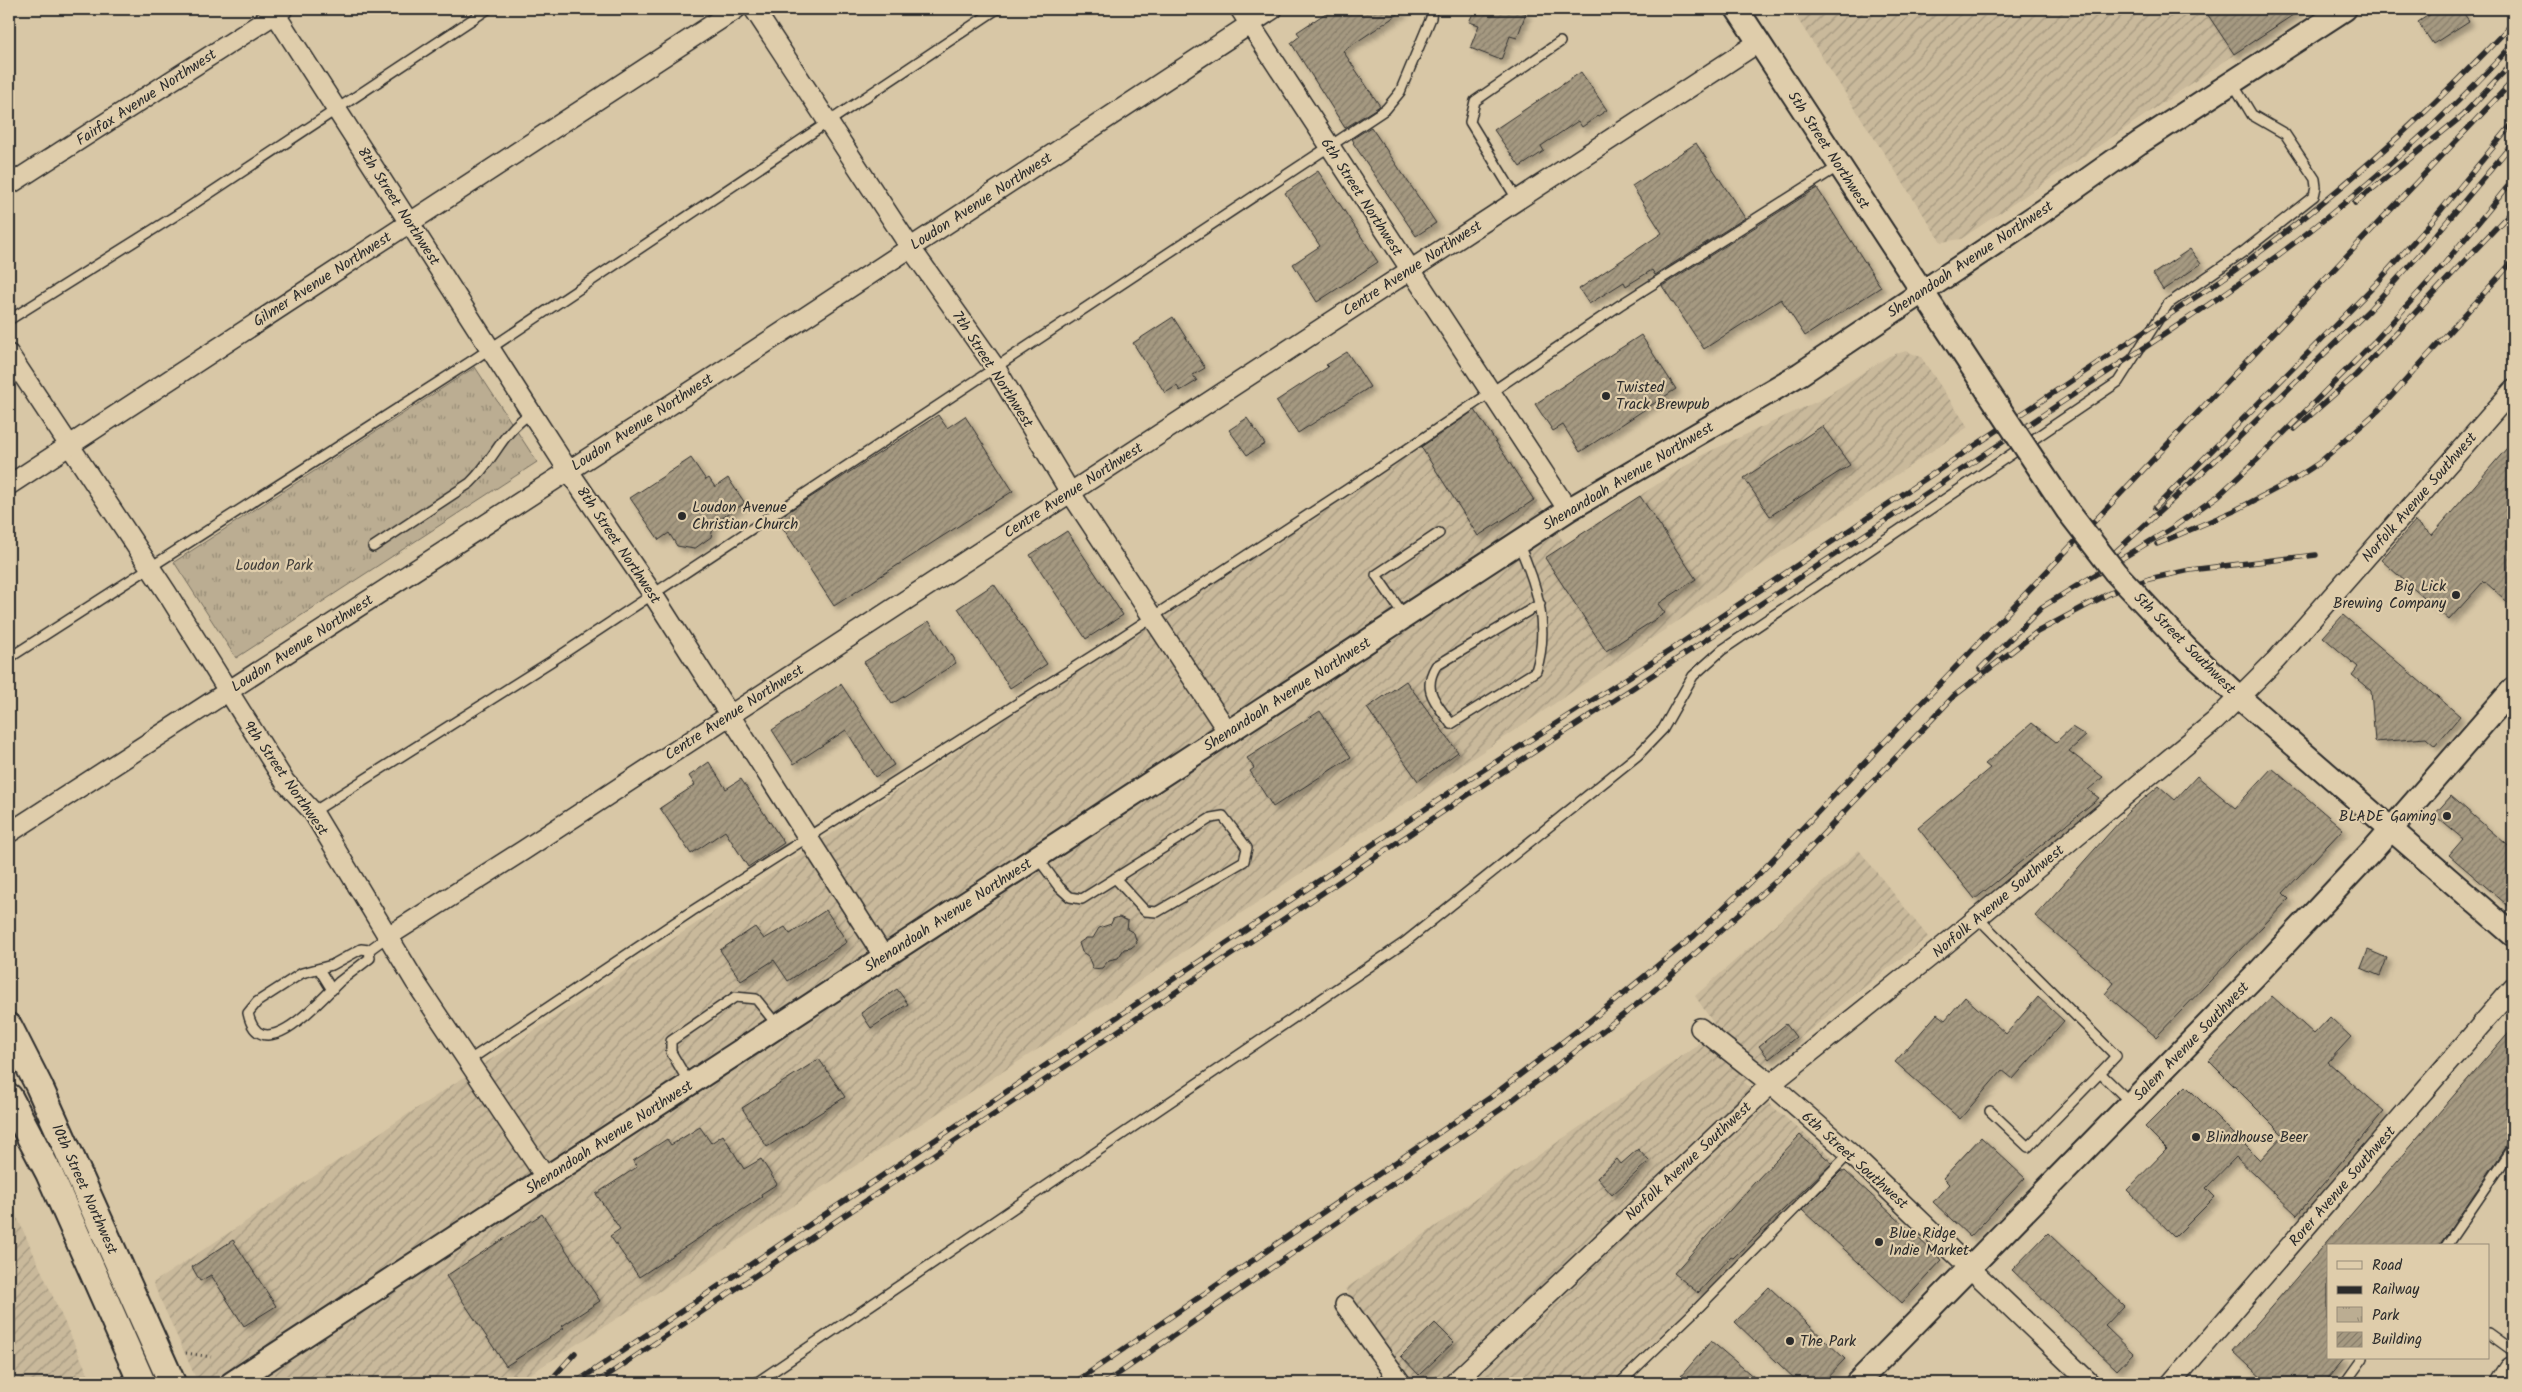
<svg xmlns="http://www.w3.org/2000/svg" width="2522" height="1392" font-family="Kalam,sans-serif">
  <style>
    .industrial { fill: url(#industrial-furrows) }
    .park { fill: url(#park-tufts); stroke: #736c5e }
    .building { fill: url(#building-hatch); stroke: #2b2b2b; filter: url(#shadow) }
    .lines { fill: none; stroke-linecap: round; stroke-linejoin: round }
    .service-casing { stroke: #2b2b2b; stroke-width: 12 }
    .minor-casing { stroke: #2b2b2b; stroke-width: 22 }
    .tertiary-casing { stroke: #2b2b2b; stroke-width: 26 }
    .secondary-casing { stroke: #2b2b2b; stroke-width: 30 }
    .primary-casing { stroke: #2b2b2b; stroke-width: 31 }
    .path { stroke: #2b2b2b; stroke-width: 3; stroke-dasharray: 1 4; stroke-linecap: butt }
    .service { stroke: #dfcdab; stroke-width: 9 }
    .minor { stroke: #dfcdab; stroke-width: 19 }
    .tertiary { stroke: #dfcdab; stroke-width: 22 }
    .secondary { stroke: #dfcdab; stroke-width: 26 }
    .primary { stroke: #dfcdab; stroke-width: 28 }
    .rail-casing { stroke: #2b2b2b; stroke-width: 5.5 }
    .rail { stroke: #dfcdab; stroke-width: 4; stroke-dasharray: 11; stroke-linecap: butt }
    .tertiary-bridge-casing { stroke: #2b2b2b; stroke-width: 26; stroke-linecap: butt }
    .tertiary-bridge { stroke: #dfcdab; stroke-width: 22 }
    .poi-dot { fill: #2b2b2b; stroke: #dfcdab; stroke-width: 2 }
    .labels { text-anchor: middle; stroke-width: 4.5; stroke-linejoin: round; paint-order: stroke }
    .street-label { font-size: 15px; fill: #2b2b2b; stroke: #dfcdab }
    .poi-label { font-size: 15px; fill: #2b2b2b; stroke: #dfcdab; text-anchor: start }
    .park-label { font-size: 15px; fill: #413e3a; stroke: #dfcdab }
  </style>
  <defs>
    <pattern id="industrial-furrows" width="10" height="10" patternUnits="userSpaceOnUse" patternTransform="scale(1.25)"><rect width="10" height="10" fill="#c9b99b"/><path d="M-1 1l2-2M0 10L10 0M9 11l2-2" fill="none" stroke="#a3977f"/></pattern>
    <pattern id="park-tufts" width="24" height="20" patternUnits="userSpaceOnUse" patternTransform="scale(1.25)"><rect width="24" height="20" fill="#bbad92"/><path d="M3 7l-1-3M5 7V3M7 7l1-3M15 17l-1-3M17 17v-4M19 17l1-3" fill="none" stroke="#988d77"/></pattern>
    <pattern id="building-hatch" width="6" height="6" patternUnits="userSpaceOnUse" patternTransform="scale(1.25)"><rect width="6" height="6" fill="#a59981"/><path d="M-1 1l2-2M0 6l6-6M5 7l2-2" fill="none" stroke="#877d6a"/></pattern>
    <filter id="shadow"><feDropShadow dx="4.5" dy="4.5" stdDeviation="2.5" flood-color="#0004"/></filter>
  </defs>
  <rect width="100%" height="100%" fill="#d8c7a6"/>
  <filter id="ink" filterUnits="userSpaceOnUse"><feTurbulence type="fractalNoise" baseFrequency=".02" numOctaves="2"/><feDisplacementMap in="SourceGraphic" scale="10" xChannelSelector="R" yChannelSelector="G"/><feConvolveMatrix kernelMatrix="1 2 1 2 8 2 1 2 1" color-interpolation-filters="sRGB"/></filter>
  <g filter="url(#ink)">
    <g class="industrial">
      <path d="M 1791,9 L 2302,9 L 1961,239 L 1941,242 Z"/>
      <path d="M 1906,351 L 1921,357 L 1968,427 L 1038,1049 L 516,1383 L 198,1383 L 153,1283 L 1476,407 L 1565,544 L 1704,454 L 1820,400 L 1889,356 Z"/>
      <path d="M 1859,850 L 1928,937 L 1744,1082 L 1836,1161 L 1787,1211 L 1733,1261 L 1701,1297 L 1610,1383 L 1413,1383 L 1345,1289 L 1695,1047 L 1714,1024 L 1695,996 Z"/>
      <path d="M 13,1208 L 92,1383 L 9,1383 L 9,1211 Z"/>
    </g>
    <path class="park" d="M 475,367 L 537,462 L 236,658 L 174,562 Z"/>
    <g class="building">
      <path d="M 1332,9 L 1406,9 L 1343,51 L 1380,106 L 1345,128 L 1291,43 L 1300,36 L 1297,32 Z"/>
      <path d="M 1475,9 L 1513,9 L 1526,13 L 1517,38 L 1510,36 L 1501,60 L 1470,48 L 1479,25 L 1469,22 Z"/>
      <path d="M 2204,9 L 2302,9 L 2234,54 Z"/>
      <path d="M 2438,9 L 2461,9 L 2469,21 L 2433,44 L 2418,22 Z"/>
      <path d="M 1581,72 L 1607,110 L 1582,127 L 1578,121 L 1541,146 L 1544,151 L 1520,167 L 1494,130 Z"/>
      <path d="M 1371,127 L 1436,223 L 1416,236 L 1353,143 L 1354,142 L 1352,139 Z"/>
      <path d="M 1696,143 L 1745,218 L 1655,275 L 1652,270 L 1626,286 L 1624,282 L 1589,304 L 1579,289 L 1662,233 L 1632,186 Z"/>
      <path d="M 1318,171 L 1378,262 L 1317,302 L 1293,264 L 1320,246 L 1285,193 Z"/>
      <path d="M 1817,188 L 1881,287 L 1805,336 L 1781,299 L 1704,349 L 1662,286 Z"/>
      <path d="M 2190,249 L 2201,264 L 2163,290 L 2153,274 Z"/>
      <path d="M 1173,317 L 1205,368 L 1193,375 L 1197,381 L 1180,391 L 1177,386 L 1165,393 L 1133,343 Z"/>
      <path d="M 1641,335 L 1676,389 L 1580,452 L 1563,425 L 1553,431 L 1535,404 Z"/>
      <path d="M 1347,352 L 1370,387 L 1298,433 L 1276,401 L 1328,367 L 1326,365 Z"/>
      <path d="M 1475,410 L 1534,500 L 1478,536 L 1421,447 Z"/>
      <path d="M 938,415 L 947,428 L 965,416 L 1013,491 L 834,606 L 777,519 Z"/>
      <path d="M 1247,418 L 1265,444 L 1247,455 L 1229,430 Z"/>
      <path d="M 1822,426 L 1850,465 L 1770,516 L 1744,478 Z"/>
      <path d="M 2513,441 L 2513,607 L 2484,581 L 2449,620 L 2381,560 L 2415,521 L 2432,535 Z"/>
      <path d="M 691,458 L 706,480 L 709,478 L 715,487 L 728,478 L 745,503 L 714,523 L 711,537 L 694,549 L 677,546 L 669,533 L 659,540 L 630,498 Z"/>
      <path d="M 1640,496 L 1696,579 L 1658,604 L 1665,613 L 1606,651 L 1545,558 Z"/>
      <path d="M 1067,531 L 1123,615 L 1086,639 L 1030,555 Z"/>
      <path d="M 994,584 L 1047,664 L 1010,688 L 958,608 Z"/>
      <path d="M 2343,615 L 2460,716 L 2435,746 L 2426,738 L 2375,742 L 2371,691 L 2352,675 L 2358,667 L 2323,637 Z"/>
      <path d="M 929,621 L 956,663 L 892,704 L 864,662 Z"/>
      <path d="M 1406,681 L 1458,752 L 1418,781 L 1367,708 Z"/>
      <path d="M 841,684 L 894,765 L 875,777 L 846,730 L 794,764 L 772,730 Z"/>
      <path d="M 1320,711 L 1351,757 L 1273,807 L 1250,771 L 1254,768 L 1247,758 Z"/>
      <path d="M 2032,723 L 2056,742 L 2072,727 L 2086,736 L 2069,751 L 2103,777 L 2088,790 L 2099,798 L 1975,899 L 1918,828 L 1990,768 L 1985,764 Z"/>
      <path d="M 709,762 L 726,789 L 741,779 L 784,843 L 748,867 L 725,831 L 691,854 L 660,808 L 695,785 L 689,776 Z"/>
      <path d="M 2272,768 L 2343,829 L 2283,893 L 2289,899 L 2156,1037 L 2105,994 L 2114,983 L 2035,916 L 2129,811 L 2159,786 L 2175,800 L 2197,776 L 2235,808 Z"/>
      <path d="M 2451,796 L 2513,850 L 2513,910 L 2449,855 L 2463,839 L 2434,815 Z"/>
      <path d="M 826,910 L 847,942 L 788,981 L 774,960 L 741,981 L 720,950 L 755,927 L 764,939 L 785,927 L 790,934 Z"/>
      <path d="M 1119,917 L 1128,921 L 1127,929 L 1134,933 L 1137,943 L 1131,948 L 1124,949 L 1118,958 L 1109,960 L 1102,968 L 1093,969 L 1088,956 L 1082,952 L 1079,943 L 1086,938 L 1093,938 L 1099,928 L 1111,924 L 1113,919 Z"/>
      <path d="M 2368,950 L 2387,958 L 2380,976 L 2361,968 Z"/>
      <path d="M 897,989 L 908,1004 L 871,1028 L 861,1013 Z"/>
      <path d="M 2272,996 L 2314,1034 L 2330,1017 L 2351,1037 L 2328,1062 L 2384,1111 L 2297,1215 L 2236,1157 L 2206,1188 L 2215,1197 L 2175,1237 L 2127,1190 L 2167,1149 L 2145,1127 L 2186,1086 L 2260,1160 L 2283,1135 L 2209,1061 Z"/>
      <path d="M 1965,997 L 2006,1034 L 2038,997 L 2064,1021 L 2013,1079 L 2002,1070 L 1960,1119 L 1895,1062 L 1937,1014 L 1945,1020 Z"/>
      <path d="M 1786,1024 L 1796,1037 L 1769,1059 L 1759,1046 Z"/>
      <path d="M 2513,1027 L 2513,1137 L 2441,1243 L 2438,1246 L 2328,1246 L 2328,1358 L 2345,1358 L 2324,1383 L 2267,1383 L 2233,1351 Z"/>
      <path d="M 819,1059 L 845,1097 L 767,1147 L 742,1108 Z"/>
      <path d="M 700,1127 L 711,1143 L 723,1135 L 744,1169 L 761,1159 L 777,1184 L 761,1194 L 762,1197 L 639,1277 L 610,1236 L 620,1229 L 596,1194 L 637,1167 L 633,1161 L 667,1139 L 671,1145 Z"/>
      <path d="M 1800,1135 L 1832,1163 L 1733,1258 L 1731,1257 L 1698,1293 L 1674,1273 L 1755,1182 Z"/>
      <path d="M 1981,1137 L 2025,1178 L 1970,1237 L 1933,1202 L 1949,1184 L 1943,1178 Z"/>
      <path d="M 1638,1149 L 1649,1161 L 1612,1195 L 1597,1178 L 1617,1159 L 1621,1164 Z"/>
      <path d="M 1841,1171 L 1843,1172 L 1845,1171 L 1942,1260 L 1902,1303 L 1802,1210 Z"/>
      <path d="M 542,1214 L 600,1301 L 562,1326 L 564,1328 L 506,1366 L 446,1276 Z"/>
      <path d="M 2048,1233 L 2124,1306 L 2105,1326 L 2133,1353 L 2117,1370 L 2012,1270 Z"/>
      <path d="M 233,1240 L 276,1306 L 244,1326 L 211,1275 L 200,1281 L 192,1267 Z"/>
      <path d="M 1769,1287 L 1845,1359 L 1822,1383 L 1799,1383 L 1735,1322 Z"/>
      <path d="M 1435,1323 L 1454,1342 L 1419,1375 L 1401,1356 Z"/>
      <path d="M 1711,1341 L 1761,1383 L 1675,1383 Z"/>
    </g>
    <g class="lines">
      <defs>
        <g id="service">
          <path d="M 1517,199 L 1470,122 L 1475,101 L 1560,42"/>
          <path d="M 9,320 L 186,209 L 488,9"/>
          <path d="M 1518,543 C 1537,584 1550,627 1536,671 L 1451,724 C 1437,703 1421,691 1436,666 L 1540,604"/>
          <path d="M 373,547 L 470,483 C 496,458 500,434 531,413"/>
          <path d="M 1405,617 L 1376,575 L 1439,533"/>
          <path d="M 9,658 L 473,360 L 997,9"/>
          <path d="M 313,812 L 558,657 L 1386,109 L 1400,92 L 1431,18 L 1432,9"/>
          <path d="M 1037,857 L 1059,887 L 1070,897 L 1082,899 L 1211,818 L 1223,816 L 1247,848 L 1244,861 L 1157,912 L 1145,911 L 1115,878"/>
          <path d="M 1978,918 L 2116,1056 L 2100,1073"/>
          <path d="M 369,950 L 370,958 C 360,966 349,974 339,982 C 321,1000 260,1070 248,1013 L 257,1002 L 302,973 L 332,965 L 361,949 L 369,950 L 387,937"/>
          <path d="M 319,969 L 332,990"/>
          <path d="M 468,1061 L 692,911 L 1111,644 L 1366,477 L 1620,305 L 1839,166"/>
          <path d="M 689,1083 L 671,1052 L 671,1041 L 735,997 L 756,999 L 778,1026"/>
          <path d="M 1990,1111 L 2028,1147 L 2100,1073 L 2130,1102"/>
          <path d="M 2446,1246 L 2513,1148"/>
          <path d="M 2488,1333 L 2513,1351"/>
          <path d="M 756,1383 L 1404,943 L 1638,755 L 1663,729 L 1693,676 L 1722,650 L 2118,382 L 2168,304 L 2243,252 L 2314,196 L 2316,187 L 2315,179 L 2285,134 L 2252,115 L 2232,82"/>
          <path d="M 1620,1383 L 1699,1307 L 1850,1153"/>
          <path d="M 2345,1383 L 2363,1358"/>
        </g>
        <g id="minor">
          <path d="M 272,9 L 568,470 L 652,593 L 884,957"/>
          <path d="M 754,9 L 910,247 L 995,367 L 1070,492 L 1228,732"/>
          <path d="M 1240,9 L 1568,510"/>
          <path d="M 9,185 L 283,9"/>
          <path d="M 9,354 L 167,593 L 285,782 L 313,812 L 416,983 L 546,1178"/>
          <path d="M 9,485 L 736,9"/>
          <path d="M 9,833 L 752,352 L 1273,9"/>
          <path d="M 387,937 L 524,850 L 1759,42"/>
          <path d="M 1700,1028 L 1771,1084 L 1850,1153 L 2090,1383"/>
          <path d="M 1345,1305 L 1401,1383"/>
          <path d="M 1454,1383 L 1771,1084 L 1941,948 L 2215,721 L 2276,660 L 2513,390"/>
          <path d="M 2171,1383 L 2513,988"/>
        </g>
        <g id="tertiary">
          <path d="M 1737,9 L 1987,390"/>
          <path d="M 2186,648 L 2240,698 L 2513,935"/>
          <path d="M 232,1383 L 1568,510 L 1800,374 L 2043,211 L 2139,143 L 2345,9"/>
          <path d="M 1857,1383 L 2254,977 L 2372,851 L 2513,689"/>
        </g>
        <g id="secondary">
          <path d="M 9,1027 L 39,1086 L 172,1383"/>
          <path d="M 9,1097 L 49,1173 L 142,1383"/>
        </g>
        <path id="primary" d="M 2505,1383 L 2513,1371"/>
      </defs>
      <use href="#service" class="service-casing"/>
      <use href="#minor" class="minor-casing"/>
      <use href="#tertiary" class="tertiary-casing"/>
      <use href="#secondary" class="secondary-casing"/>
      <use href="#primary" class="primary-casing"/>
      <g class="path">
        <path d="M 9,1162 L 16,1157"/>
        <path d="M 186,1353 L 211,1357"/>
      </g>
      <use href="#service" class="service"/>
      <use href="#minor" class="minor"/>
      <use href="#tertiary" class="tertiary"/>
      <use href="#secondary" class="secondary"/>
      <use href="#primary" class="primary"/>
      <defs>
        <g id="rail">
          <path d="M 2355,203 L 2462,116 L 2513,62"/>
          <path d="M 2295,429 L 2356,375 L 2513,210"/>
          <path d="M 2155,508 L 2375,285 L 2432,221 L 2513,123"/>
          <path d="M 2157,544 L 2234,511 L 2293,480 L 2319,463 L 2379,410 L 2513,261"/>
          <path d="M 2099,567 L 2220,456 L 2369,310 L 2419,255 L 2513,143"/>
          <path d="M 1980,669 L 2042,607 L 2172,528 L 2218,496 L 2260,457 L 2374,342 L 2441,268 L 2513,180"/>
          <path d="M 548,1383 L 575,1353"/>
          <path d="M 575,1383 L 1480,772 L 1674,648 L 2221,280 C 2329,204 2424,118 2513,23"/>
          <path d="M 596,1383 L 1487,782 C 1671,665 1853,543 2034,421 C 2137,351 2246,285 2342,205 C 2402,155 2461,102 2513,44"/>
          <path d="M 1074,1383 L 1491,1097 L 1586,1024 L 1694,936 L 1758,875 L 2513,81"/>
          <path d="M 1105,1383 L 1501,1109 L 1649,995 L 1794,865 L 1954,696 L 2037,632 L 2110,593 L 2149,579 L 2190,570 L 2316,555"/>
        </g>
      </defs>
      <use href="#rail" class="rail-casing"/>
      <use href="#rail" class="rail"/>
      <defs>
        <path id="tertiary-bridge" d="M 1987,390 L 2067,510 L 2115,572 L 2186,648"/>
      </defs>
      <use href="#tertiary-bridge" class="tertiary-bridge-casing"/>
      <use href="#tertiary-bridge" class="tertiary-bridge"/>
    </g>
  </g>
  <g class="poi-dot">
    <circle cx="1606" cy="396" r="5"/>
    <circle cx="682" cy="516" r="5"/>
    <circle cx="2456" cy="595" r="5"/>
    <circle cx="2447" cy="816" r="5"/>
    <circle cx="2196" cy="1137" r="5"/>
    <circle cx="1879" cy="1242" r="5"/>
    <circle cx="1790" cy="1341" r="5"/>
  </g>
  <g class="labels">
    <g class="street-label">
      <text transform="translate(146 97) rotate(-33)" y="5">Fairfax Avenue Northwest</text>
      <text transform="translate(1829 150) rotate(57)" y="5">5th Street Northwest</text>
      <text transform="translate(1362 197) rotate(57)" y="5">6th Street Northwest</text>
      <text transform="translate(981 201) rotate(-33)" y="5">Loudon Avenue Northwest</text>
      <text transform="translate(399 206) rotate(57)" y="5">8th Street Northwest</text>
      <text transform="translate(1970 259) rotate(-34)" y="5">Shenandoah Avenue Northwest</text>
      <text transform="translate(1412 268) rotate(-33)" y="5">Centre Avenue Northwest</text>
      <text transform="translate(322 279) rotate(-33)" y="5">Gilmer Avenue Northwest</text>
      <text transform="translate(993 369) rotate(57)" y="5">7th Street Northwest</text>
      <text transform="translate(642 422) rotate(-33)" y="5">Loudon Avenue Northwest</text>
      <text transform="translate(1628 476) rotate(-31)" y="5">Shenandoah Avenue Northwest</text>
      <text transform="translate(1073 490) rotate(-33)" y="5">Centre Avenue Northwest</text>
      <text transform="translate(2419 497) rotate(-49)" y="5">Norfolk Avenue Southwest</text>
      <text transform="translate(619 545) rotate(56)" y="5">8th Street Northwest</text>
      <text transform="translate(302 643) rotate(-33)" y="5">Loudon Avenue Northwest</text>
      <text transform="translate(2185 643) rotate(45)" y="5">5th Street Southwest</text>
      <text transform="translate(1287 694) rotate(-33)" y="5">Shenandoah Avenue Northwest</text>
      <text transform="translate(734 712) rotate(-33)" y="5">Centre Avenue Northwest</text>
      <text transform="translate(286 778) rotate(55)" y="5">9th Street Northwest</text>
      <text transform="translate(1998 901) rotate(-40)" y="5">Norfolk Avenue Southwest</text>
      <text transform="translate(948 915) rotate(-33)" y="5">Shenandoah Avenue Northwest</text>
      <text transform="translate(2191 1041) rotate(-46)" y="5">Salem Avenue Southwest</text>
      <text transform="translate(609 1137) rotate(-33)" y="5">Shenandoah Avenue Northwest</text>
      <text transform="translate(1855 1160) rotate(42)" y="5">6th Street Southwest</text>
      <text transform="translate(1688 1161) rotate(-43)" y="5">Norfolk Avenue Southwest</text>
      <text transform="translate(2342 1186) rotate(-49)" y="5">Rorer Avenue Southwest</text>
      <text transform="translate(85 1189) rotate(66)" y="5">10th Street Northwest</text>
    </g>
    <g class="poi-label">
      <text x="1616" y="392">Twisted<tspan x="1616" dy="17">Track Brewpub</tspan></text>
      <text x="692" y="512">Loudon Avenue<tspan x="692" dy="17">Christian Church</tspan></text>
      <text x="2446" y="591" text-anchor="end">Big Lick<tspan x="2446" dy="17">Brewing Company</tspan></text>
      <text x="2437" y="821" text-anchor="end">BLADE Gaming</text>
      <text x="2206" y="1142">Blindhouse Beer</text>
      <text x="1889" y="1238">Blue Ridge<tspan x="1889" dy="17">Indie Market</tspan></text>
      <text x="1800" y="1346">The Park</text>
    </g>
    <g class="park-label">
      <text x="274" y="570">Loudon Park</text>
    </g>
  </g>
  <rect width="2522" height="1392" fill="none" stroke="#dfcdab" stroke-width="30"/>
  <rect x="15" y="15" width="2492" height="1362" fill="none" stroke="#2b2b2b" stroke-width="2" filter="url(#ink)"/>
  <rect x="2327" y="1244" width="162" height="115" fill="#dfcdab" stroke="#978c78"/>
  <rect x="2337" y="1261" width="25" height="8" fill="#dfcdab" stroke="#978c78"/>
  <text x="2372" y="1270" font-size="15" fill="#2b2b2b">Road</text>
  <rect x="2337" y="1286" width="25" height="8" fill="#2b2b2b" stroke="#978c78"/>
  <text x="2372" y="1294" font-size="15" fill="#2b2b2b">Railway</text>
  <rect x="2337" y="1307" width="25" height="15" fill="url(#park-tufts)" stroke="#978c78"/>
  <text x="2372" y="1320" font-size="15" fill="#2b2b2b">Park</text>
  <rect x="2337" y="1332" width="25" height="15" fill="url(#building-hatch)" stroke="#978c78"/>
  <text x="2372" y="1344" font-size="15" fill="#2b2b2b">Building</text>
</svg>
